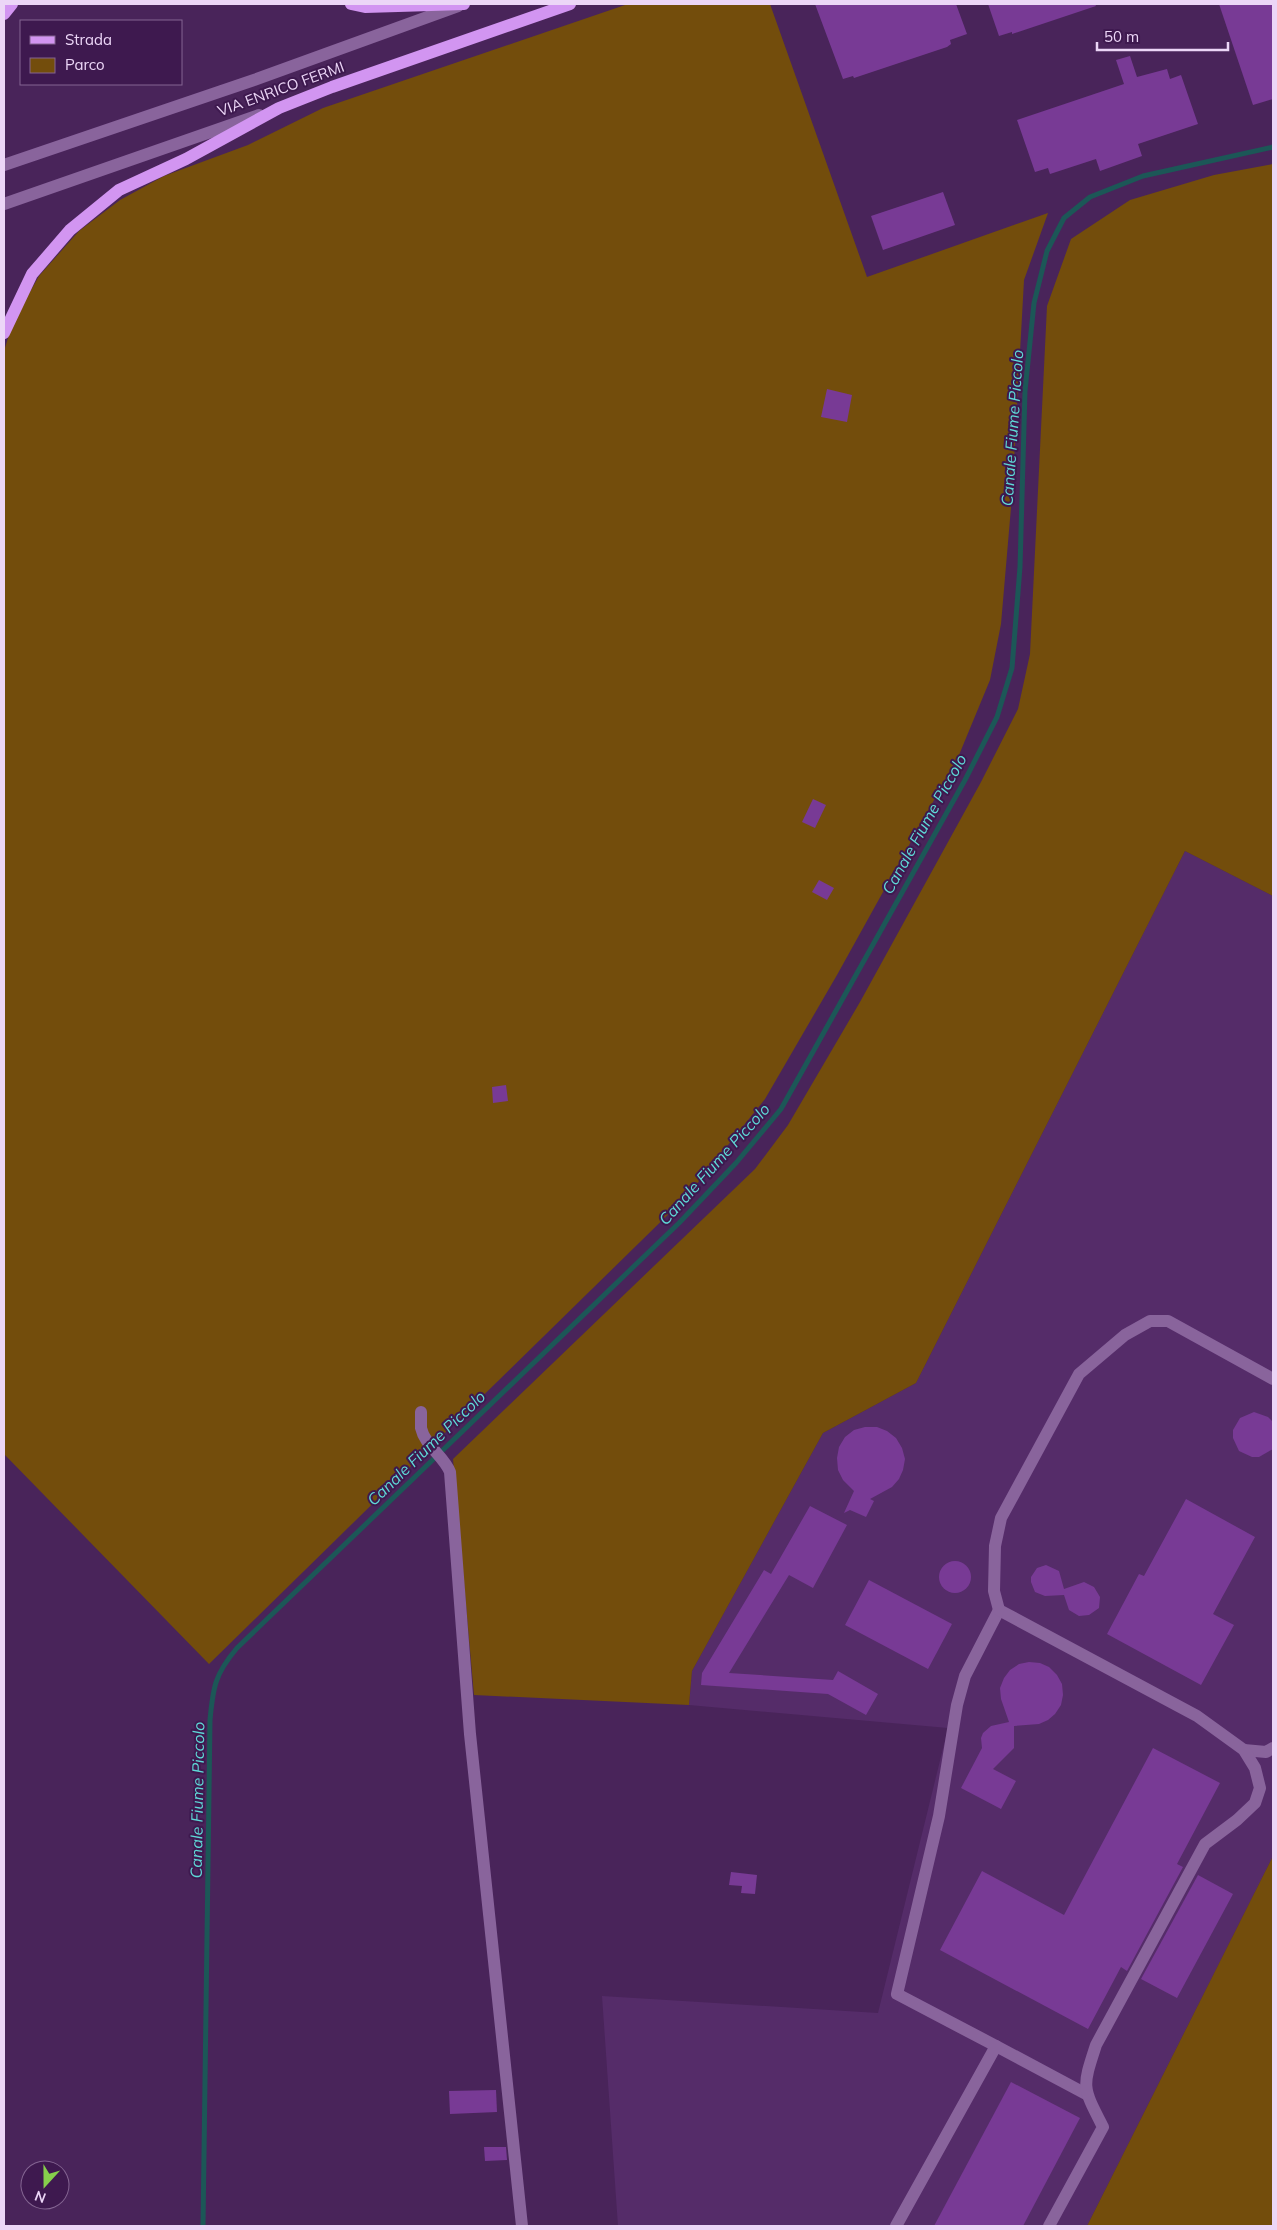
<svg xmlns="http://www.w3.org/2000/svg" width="1277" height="2230" font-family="Mulish,sans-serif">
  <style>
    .built { fill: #552c69 }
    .green { fill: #734d0c }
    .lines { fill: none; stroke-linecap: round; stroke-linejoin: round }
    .stream { stroke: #1c5757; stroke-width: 5 }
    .building { fill: #783a95 }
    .minor { stroke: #89649c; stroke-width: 12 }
    .major { stroke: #d295f1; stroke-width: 12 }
    .labels { text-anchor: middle; stroke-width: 4; stroke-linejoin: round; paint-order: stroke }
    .street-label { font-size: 15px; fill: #ecd6f7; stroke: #3e194f }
    .water-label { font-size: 16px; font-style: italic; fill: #5fd9d7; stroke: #3e194f }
  </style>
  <rect width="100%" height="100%" fill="#49245a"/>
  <path class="built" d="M 1185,851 L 1273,896 L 1273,1856 L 1087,2226 L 618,2226 L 602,1996 L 878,2013 L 948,1728 L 689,1705 L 692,1671 L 823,1433 L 916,1383 Z"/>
  <g class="green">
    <path d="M 628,4 L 770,4 L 867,277 L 1048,213 L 1024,280 L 1012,496 L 1001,624 L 990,680 L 959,755 L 837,975 L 765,1099 L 687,1196 L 209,1664 L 4,1454 L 4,351 L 13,322 L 39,276 L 79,231 L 120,200 L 164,176 L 248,145 L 323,108 Z"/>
    <path d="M 1273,164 L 1273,896 L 1185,851 L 916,1383 L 823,1433 L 692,1671 L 689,1705 L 474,1695 L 453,1459 L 755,1169 L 788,1125 L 860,1002 L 981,782 L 1018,709 L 1030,654 L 1047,306 L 1071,239 L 1130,200 L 1214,175 Z"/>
    <path d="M 1273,1856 L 1273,2226 L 1087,2226 Z"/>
  </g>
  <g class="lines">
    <path class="stream" d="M 203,2226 L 210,1720 C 213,1687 215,1674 237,1648 L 679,1223 L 736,1163 L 781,1109 L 965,780 L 997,717 L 1012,668 L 1020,567 L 1025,391 L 1034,303 L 1047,251 L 1064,218 L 1090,197 L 1143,176 L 1273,147"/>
  </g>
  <g class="building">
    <path d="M 815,4 L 956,4 L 967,34 L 950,40 L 951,44 L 947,47 L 854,78 L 853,76 L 843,79 Z"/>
    <path d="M 988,4 L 1095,4 L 1096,6 L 1012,34 L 1012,32 L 999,36 Z"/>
    <path d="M 1219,4 L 1273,4 L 1273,99 L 1253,105 Z"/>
    <path d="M 1130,56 L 1137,77 L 1167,69 L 1170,79 L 1181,75 L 1198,124 L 1138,144 L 1142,156 L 1100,171 L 1096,159 L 1050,174 L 1048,168 L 1035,172 L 1017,120 L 1124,84 L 1116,60 Z"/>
    <path d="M 943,192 L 955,225 L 883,250 L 871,216 Z"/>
    <path d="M 827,389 L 852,395 L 847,422 L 821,417 Z"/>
    <path d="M 813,799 L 826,805 L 815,828 L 802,822 Z"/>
    <path d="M 819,880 L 834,888 L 827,900 L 812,892 Z"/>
    <path d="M 506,1085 L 508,1101 L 493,1103 L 492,1087 Z"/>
    <path d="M 1254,1412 L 1268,1417 L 1273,1422 L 1273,1449 L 1259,1457 L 1252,1457 L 1239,1451 L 1233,1438 L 1233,1430 L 1240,1418 Z"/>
    <path d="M 865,1427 L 877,1427 L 887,1431 L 896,1438 L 902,1448 L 905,1459 L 903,1470 L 899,1479 L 892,1487 L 870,1499 L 874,1501 L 866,1517 L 850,1510 L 844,1513 L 854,1491 L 843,1480 L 838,1470 L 837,1458 L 839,1447 L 845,1437 L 854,1430 Z"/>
    <path d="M 1186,1499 L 1255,1537 L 1213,1614 L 1234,1625 L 1201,1685 L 1107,1634 L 1139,1574 L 1144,1576 Z"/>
    <path d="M 810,1506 L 847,1525 L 813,1588 L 789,1575 L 729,1673 L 833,1680 L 838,1671 L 878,1694 L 866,1715 L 828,1694 L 701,1685 L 702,1673 L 764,1570 L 771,1574 Z"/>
    <circle cx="955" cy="1577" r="16"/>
    <path d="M 1046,1565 L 1059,1571 L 1064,1589 L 1084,1582 L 1094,1587 L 1100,1597 L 1099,1608 L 1089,1615 L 1079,1616 L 1069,1610 L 1064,1595 L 1045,1596 L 1035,1592 L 1031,1582 L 1031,1577 L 1037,1568 Z"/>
    <path d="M 869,1580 L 952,1624 L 928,1669 L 845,1625 Z"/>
    <path d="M 1029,1662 L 1040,1663 L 1049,1667 L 1057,1675 L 1062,1684 L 1063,1695 L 1061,1705 L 1055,1714 L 1048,1720 L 1039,1724 L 1014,1726 L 1014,1748 L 993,1769 L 1016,1781 L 1001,1809 L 961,1788 L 982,1748 L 981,1738 L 983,1733 L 991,1726 L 1009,1722 L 1001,1699 L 1000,1688 L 1004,1678 L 1010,1670 L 1019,1664 Z"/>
    <path d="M 1153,1748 L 1220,1783 L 1177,1864 L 1183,1867 L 1127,1971 L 1121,1967 L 1088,2029 L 940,1950 L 982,1871 L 1064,1915 Z"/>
    <path d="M 731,1872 L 757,1875 L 755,1894 L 741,1893 L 742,1886 L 729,1885 Z"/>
    <path d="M 1198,1875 L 1233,1894 L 1177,1998 L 1141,1979 Z"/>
    <path d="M 1011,2082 L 1080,2118 L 1023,2226 L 934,2226 Z"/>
    <path d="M 496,2090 L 497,2112 L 450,2114 L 449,2091 Z"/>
    <path d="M 484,2147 L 506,2147 L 507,2160 L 485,2161 Z"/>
  </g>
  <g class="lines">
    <g class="minor">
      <path d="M 4,165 L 254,80 L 458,6"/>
      <path d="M 4,204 L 259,115"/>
      <path d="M 421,1412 C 421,1417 421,1423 421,1428 C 425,1446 444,1456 450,1472 L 470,1734 L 522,2226"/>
      <path d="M 1244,1750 L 1266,1752 L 1273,1748"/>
      <path d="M 996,2046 L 1086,2094"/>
      <path d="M 896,2226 L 996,2046 L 897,1994 L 939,1816 L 957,1705 L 965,1676 L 999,1610"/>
      <path d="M 1049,2226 L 1103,2127 C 1082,2086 1082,2088 1096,2045 L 1205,1844 L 1237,1820 L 1255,1803 L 1260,1788 L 1255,1768 L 1244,1750 L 1197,1716 L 999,1610 L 994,1591 L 995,1546 L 1001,1518 L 1079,1374 L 1125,1335 L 1150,1321 L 1168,1321 L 1273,1379"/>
    </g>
    <g class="major">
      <path d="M 351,4 L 365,7 L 464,4"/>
      <path d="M 4,14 L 12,4"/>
      <path d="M 4,333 L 32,274 L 70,230 L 119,190 L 186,159 L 279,108 L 332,87 L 570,4"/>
    </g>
  </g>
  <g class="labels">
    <g class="street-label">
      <text transform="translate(281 89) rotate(-20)" y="5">VIA ENRICO FERMI</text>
    </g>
    <g class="water-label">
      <text transform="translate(1012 428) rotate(-86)" y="6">Canale Fiume Piccolo</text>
      <text transform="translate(924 824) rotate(-61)" y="6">Canale Fiume Piccolo</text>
      <text transform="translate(714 1164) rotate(-48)" y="6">Canale Fiume Piccolo</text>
      <text transform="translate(426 1448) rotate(-44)" y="6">Canale Fiume Piccolo</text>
      <text transform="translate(197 1800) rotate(-89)" y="6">Canale Fiume Piccolo</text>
    </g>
  </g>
  <rect width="1277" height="2230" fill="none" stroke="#ecd6f7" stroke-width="10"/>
  <rect x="20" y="20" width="162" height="65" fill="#3e194f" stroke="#846592"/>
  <rect x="30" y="36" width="25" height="8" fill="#d295f1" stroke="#846592"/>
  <text x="65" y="45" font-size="15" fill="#ecd6f7">Strada</text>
  <rect x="30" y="58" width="25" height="15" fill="#734d0c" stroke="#846592"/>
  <text x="65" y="70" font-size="15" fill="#ecd6f7">Parco</text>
  <g transform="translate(45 2185) rotate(201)"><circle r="24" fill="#3e194f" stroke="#846592"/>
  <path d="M0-4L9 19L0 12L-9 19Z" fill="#86cf4c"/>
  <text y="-8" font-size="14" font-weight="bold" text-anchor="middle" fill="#ecd6f7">N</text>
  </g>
  <path d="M1097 42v8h131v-8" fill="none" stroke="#ecd6f7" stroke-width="2.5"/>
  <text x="1104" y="42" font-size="15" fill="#ecd6f7" stroke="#3e194f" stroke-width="4" paint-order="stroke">50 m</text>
</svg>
